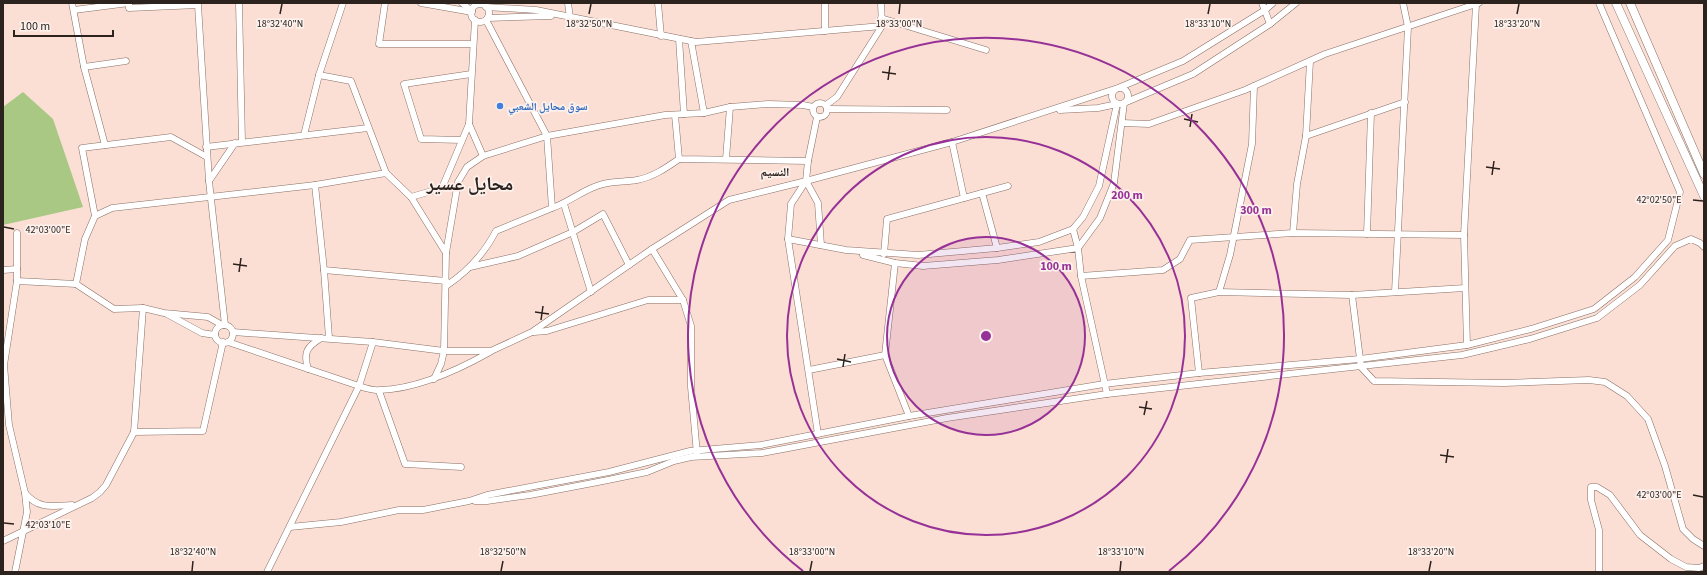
<svg xmlns="http://www.w3.org/2000/svg" width="1707" height="575" font-family="'Source Sans 3','Noto Naskh Arabic',sans-serif">
  <style>
    .green { fill: #a9c884 }
    .lines { fill: none; stroke-linecap: round; stroke-linejoin: round }
    .minor-casing { stroke: #886f65; stroke-width: 7 }
    .major-casing { stroke: #886f65; stroke-width: 9 }
    .minor { stroke: #fff; stroke-width: 6 }
    .major { stroke: #fff; stroke-width: 8 }
    .ticks { fill: none; stroke: #2c221e; stroke-width: 1.5 }
    .ring { fill: none; stroke: #963197; stroke-width: 2 }
    .shop-dot { fill: #3f7fe0; stroke: #fcf1ec; stroke-width: 1.5 }
    .labels { text-anchor: middle; stroke-width: 3.5; stroke-linejoin: round; paint-order: stroke }
    .shop-label { font-size: 11px; font-weight: bold; fill: #366cbe; stroke: #fcf1ec; text-anchor: start }
    .neighbourhood-label { font-size: 12px; font-weight: bold; fill: #2c221e; stroke: #fcf1ec }
    .town-label { font-size: 19px; font-weight: bold; fill: #2c221e; stroke: #fcf1ec }
    .ticks-label { font-size: 10px; text-anchor: middle; fill: #2c221e; stroke: #fcf1ec; stroke-width: 3.5; stroke-linejoin: round; paint-order: stroke }
    .centre { fill: #963197; stroke: #fcf1ec; stroke-width: 2 }
    .ring-label { font-size: 12px; text-anchor: middle; font-weight: bold; fill: #963197; stroke: #fcf1ec; stroke-width: 3.5; stroke-linejoin: round; paint-order: stroke }
  </style>
  <rect width="100%" height="100%" fill="#fcdfd4"/>
  <path class="green" d="M 23,92 L 53,119 L 83,207 L 3,225 L 3,107 Z"/>
  <g class="lines">
    <defs>
      <g id="minor">
        <path d="M 72,3 L 84,67 L 105,145"/>
        <path d="M 129,3 L 129,8 L 198,5 L 209,181 L 225,325"/>
        <path d="M 239,3 L 242,142"/>
        <path d="M 385,3 L 379,44 L 473,44"/>
        <path d="M 421,3 L 472,12"/>
        <path d="M 462,3 L 472,11"/>
        <path d="M 568,3 L 570,18"/>
        <path d="M 658,3 L 661,36"/>
        <path d="M 825,3 L 825,31"/>
        <path d="M 1262,3 L 1270,24"/>
        <circle cx="480" cy="13" r="9"/>
        <path d="M 486,7 L 536,10 L 696,42 L 882,26"/>
        <path d="M 74,10 L 129,3"/>
        <path d="M 488,18 L 551,16"/>
        <path d="M 881,18 L 986,50"/>
        <path d="M 475,20 L 469,124 L 483,156"/>
        <path d="M 679,39 L 684,114"/>
        <path d="M 691,41 L 704,113"/>
        <path d="M 84,67 L 126,61"/>
        <path d="M 319,75 L 351,81 L 386,173"/>
        <circle cx="1120" cy="96" r="8"/>
        <circle cx="820" cy="110" r="7"/>
        <path d="M 826,105 L 837,97 L 882,26 L 881,3"/>
        <path d="M 827,109 L 947,110"/>
        <path d="M 675,115 L 679,159 L 808,161"/>
        <path d="M 817,117 L 808,161 L 806,181 L 791,204 L 788,239 L 818,434"/>
        <path d="M 1122,123 L 1149,124 L 1245,90 L 1325,54 L 1479,3"/>
        <path d="M 304,135 L 319,75 L 343,3"/>
        <path d="M 1306,136 L 1405,102"/>
        <path d="M 462,140 L 421,139 L 404,84 L 471,74"/>
        <path d="M 952,142 L 964,198"/>
        <path d="M 206,147 L 368,128"/>
        <path d="M 726,159 L 730,107"/>
        <path d="M 209,181 L 235,143"/>
        <path d="M 806,181 L 818,203 L 821,245"/>
        <path d="M 315,185 L 324,270 L 329,338"/>
        <path d="M 982,193 L 997,248"/>
        <path d="M 411,197 L 442,188 L 469,124"/>
        <path d="M 564,204 L 591,292"/>
        <path d="M 552,208 C 570,202 585,188 603,184 C 614,181 626,182 637,180 C 653,177 666,168 679,159"/>
        <path d="M 95,216 L 82,148 L 171,137 L 207,157"/>
        <path d="M 1073,229 L 1078,248"/>
        <path d="M 1293,233 L 1297,184 L 1306,136 L 1310,61"/>
        <path d="M 1367,234 L 1371,113"/>
        <path d="M 788,239 L 846,250 L 918,255 L 997,248 L 1039,242 L 1073,229 L 1083,217 L 1099,186 L 1117,104 L 1098,108 L 1060,110"/>
        <path d="M 1078,248 L 1100,218 L 1114,183 L 1124,103 L 1193,74 L 1270,24 L 1296,3"/>
        <path d="M 652,249 L 683,300 L 691,326 L 691,387 L 697,454"/>
        <path d="M 884,254 L 887,219 L 1008,186"/>
        <path d="M 863,255 L 895,263 L 923,266 L 998,260 L 1078,248 L 1081,276 L 1107,394"/>
        <path d="M 470,267 L 518,256 L 573,232 L 603,214 L 629,265"/>
        <path d="M 3,270 L 17,269"/>
        <path d="M 324,270 L 446,281"/>
        <path d="M 1081,276 L 1163,270 L 1180,259 L 1190,240 L 1293,233 L 1464,235"/>
        <path d="M 17,281 L 76,284 L 114,309 L 143,308 L 164,313 L 208,317 L 222,325"/>
        <path d="M 76,284 L 85,239 L 95,216 L 112,208 L 315,185 L 386,173 L 411,197 L 446,253 L 458,182 L 467,167 L 483,156 L 547,136 L 665,115 L 704,113 L 730,107 L 768,104 L 803,105 L 813,107"/>
        <path d="M 446,286 C 467,272 484,254 496,231 L 552,208 L 547,136 L 486,20"/>
        <path d="M 1219,292 L 1230,255 L 1252,144 L 1254,86"/>
        <path d="M 1395,292 L 1408,27 L 1403,3"/>
        <path d="M 1352,295 L 1361,367 L 1374,381 L 1504,383 L 1589,380 L 1605,382 L 1627,396 L 1648,419 L 1665,466 L 1683,529 L 1693,539 L 1704,546"/>
        <path d="M 167,314 L 202,333 L 215,335"/>
        <circle cx="224" cy="334" r="9"/>
        <path d="M 233,332 L 373,342 L 444,351 L 491,351 L 532,332 L 652,249 L 729,200 L 806,181 L 952,142 L 1118,88 L 1183,61 L 1265,10 L 1273,3"/>
        <path d="M 534,332 L 547,331 L 648,300 L 683,300"/>
        <path d="M 228,342 L 359,386 L 267,572"/>
        <path d="M 373,342 L 359,386 C 365,388 373,391 380,390 C 417,389 458,370 490,352"/>
        <path d="M 1467,345 L 1464,235 L 1476,4"/>
        <path d="M 885,355 L 909,416"/>
        <path d="M 308,369 C 303,352 307,347 321,338"/>
        <path d="M 809,370 L 885,355 L 895,263"/>
        <path d="M 1199,373 L 1191,298 L 1219,292 L 1352,295 L 1465,288"/>
        <path d="M 434,379 L 441,364 L 444,351 L 446,253"/>
        <path d="M 379,391 L 405,464 L 461,467"/>
        <path d="M 134,432 L 203,431 L 223,342"/>
        <path d="M 25,493 C 39,510 53,506 72,505"/>
        <path d="M 475,501 L 487,501 L 530,495 L 603,481 L 647,472 L 674,461 L 691,457 L 762,453 L 947,418 L 1107,394 L 1462,355 L 1530,339 L 1597,318 L 1640,285 L 1675,246 L 1691,239 L 1700,243 L 1704,247"/>
        <path d="M 290,527 L 341,522 L 399,510 L 423,510 L 469,501 L 487,495 L 609,472 L 690,451 L 761,445 L 909,416 L 1104,384 L 1199,373 L 1360,359 L 1467,345 L 1531,329 L 1594,309 L 1635,277 L 1668,240 L 1680,192 L 1599,3"/>
        <path d="M 3,541 L 92,498 L 100,492 L 106,485 L 134,432 L 143,308"/>
        <path d="M 15,572 L 27,512 L 25,493 L 9,425 L 4,365 L 17,281 L 17,233"/>
        <path d="M 1599,572 L 1599,530 L 1591,500 L 1591,487 L 1597,487 L 1610,495 L 1640,535 L 1671,559 L 1686,567 L 1699,568 L 1704,566"/>
      </g>
      <g id="major">
        <path d="M 1616,3 L 1704,196"/>
        <path d="M 1630,3 L 1704,174"/>
      </g>
    </defs>
    <use href="#minor" class="minor-casing"/>
    <use href="#major" class="major-casing"/>
    <use href="#minor" class="minor"/>
    <use href="#major" class="major"/>
  </g>
  <path class="ticks" d="M 280,14 L 282,4M 589,14 L 591,4M 899,14 L 900,4M 1208,14 L 1210,4M 1517,14 L 1519,4M 882,72 L 896,74M 888,80 L 890,66M 1184,119 L 1198,122M 1190,127 L 1192,114M 1486,167 L 1500,169M 1492,175 L 1494,161M 1693,200 L 1703,201M 4,227 L 14,229M 233,264 L 247,266M 239,272 L 241,258M 535,312 L 549,314M 541,320 L 543,306M 837,359 L 851,362M 843,367 L 845,354M 1139,407 L 1152,409M 1144,415 L 1147,401M 1440,455 L 1454,457M 1446,463 L 1448,449M 1693,495 L 1703,497M 4,523 L 14,524M 192,571 L 193,561M 501,571 L 503,561M 810,571 L 812,561M 1120,571 L 1121,561M 1429,571 L 1431,561"/>
  <circle cx="986" cy="336" r="99" fill="#963197" fill-opacity=".12"/>
  <g class="ring">
    <circle cx="986" cy="336" r="99"/>
    <circle cx="986" cy="336" r="199"/>
    <path d="M803 571A298 298 0 1 1 1169 571"/>
  </g>
  <circle class="shop-dot" cx="500" cy="106" r="4"/>
  <g class="labels">
    <g class="shop-label">
      <text x="508" y="110">سوق محايل الشعبي</text>
    </g>
    <g class="neighbourhood-label">
      <text x="775" y="176">النسيم</text>
    </g>
    <g class="town-label">
      <text x="470" y="190">محايل عسير</text>
    </g>
  </g>
  <g class="ticks-label">
    <text x="280" y="27">18°32'40"N</text>
    <text x="589" y="27">18°32'50"N</text>
    <text x="899" y="27">18°33'00"N</text>
    <text x="1208" y="27">18°33'10"N</text>
    <text x="1517" y="27">18°33'20"N</text>
    <text x="1659" y="203">42°02'50"E</text>
    <text x="48" y="233">42°03'00"E</text>
    <text x="1659" y="498">42°03'00"E</text>
    <text x="48" y="528">42°03'10"E</text>
    <text x="193" y="555">18°32'40"N</text>
    <text x="503" y="555">18°32'50"N</text>
    <text x="812" y="555">18°33'00"N</text>
    <text x="1121" y="555">18°33'10"N</text>
    <text x="1431" y="555">18°33'20"N</text>
  </g>
  <circle cx="986" cy="336" r="6" class="centre"/>
  <g class="ring-label">
    <text x="1127" y="199">200 m</text>
    <text x="1256" y="214">300 m</text>
    <text x="1056" y="270">100 m</text>
  </g>
  <rect width="1707" height="575" fill="none" stroke="#2c221e" stroke-width="8"/>
  <path d="M14 30v6h99v-6" fill="none" stroke="#2c221e" stroke-width="2"/>
  <text x="20" y="30" font-size="12" fill="#2c221e" stroke="#fcf1ec" stroke-width="3" paint-order="stroke">100 m</text>
</svg>
